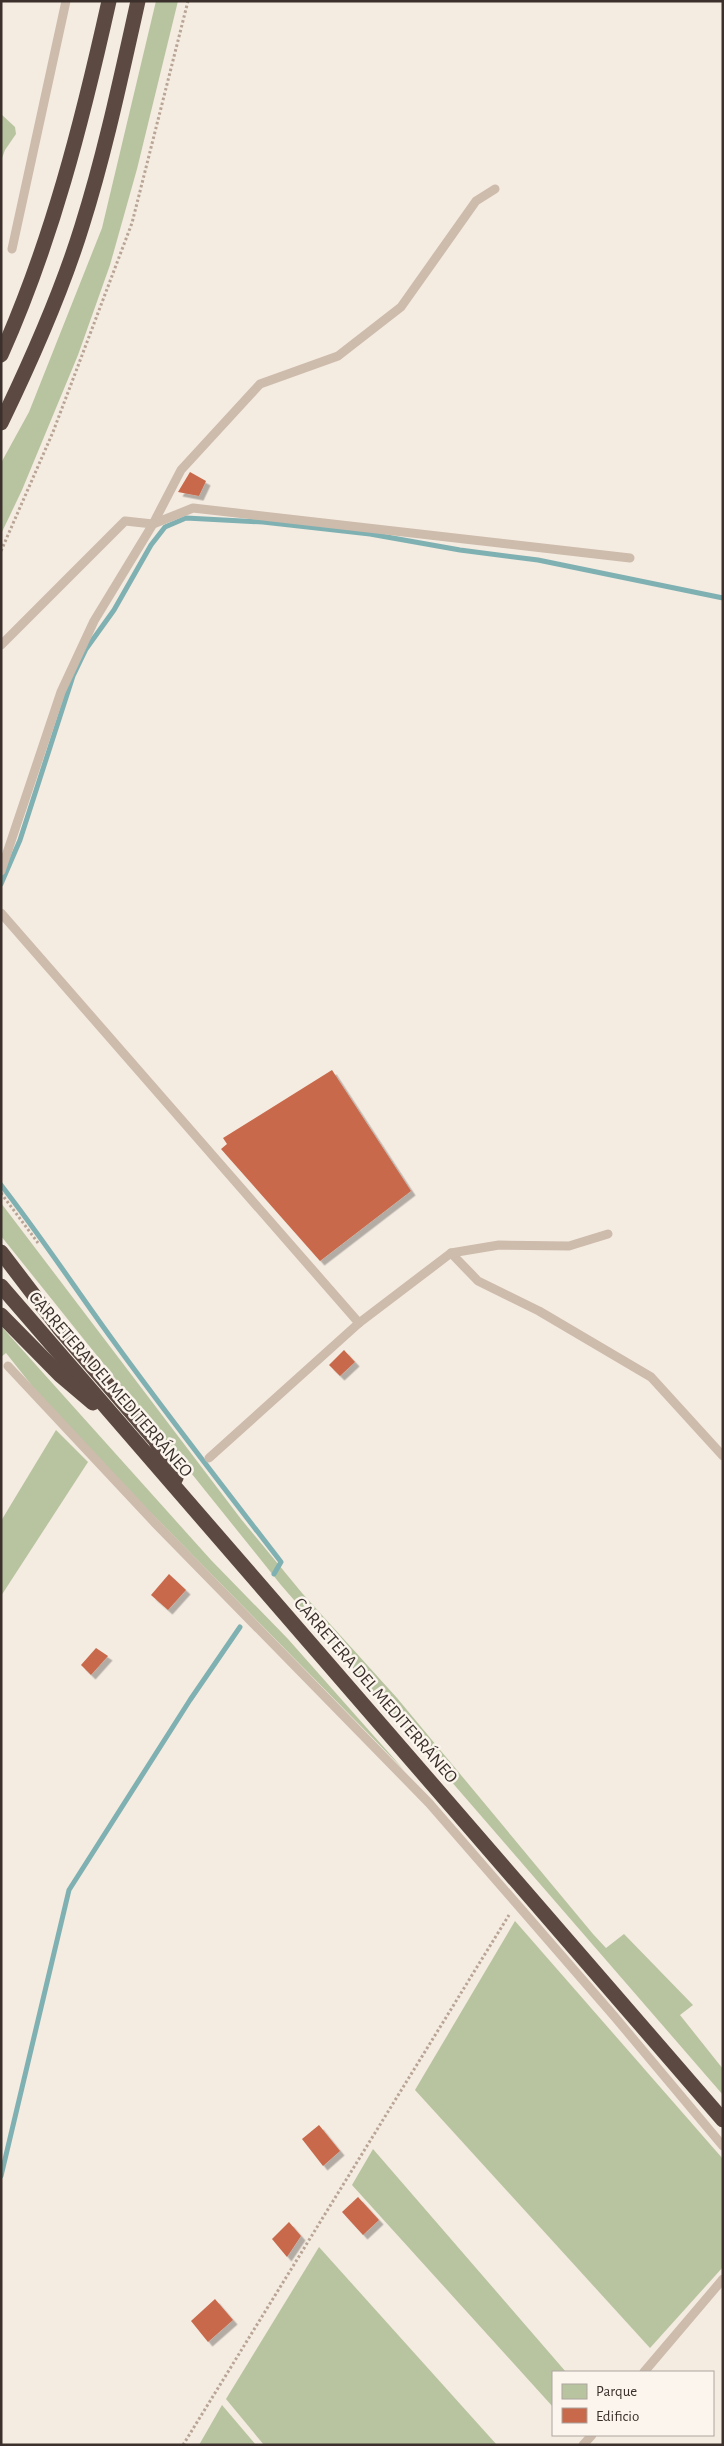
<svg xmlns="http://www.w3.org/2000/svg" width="724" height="2446" font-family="'Alegreya Sans',sans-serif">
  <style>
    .green { fill: #b8c4a0 }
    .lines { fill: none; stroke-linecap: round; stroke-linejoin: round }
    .stream { stroke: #7fb0b2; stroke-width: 5 }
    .building { fill: #c8694b; filter: url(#shadow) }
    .path { stroke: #b9a596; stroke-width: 3; stroke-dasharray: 2.5 2.5; stroke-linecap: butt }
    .lane { stroke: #cdbbac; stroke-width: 9 }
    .highway { stroke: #5c4a42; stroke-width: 15 }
    .labels { text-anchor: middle; stroke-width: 5; stroke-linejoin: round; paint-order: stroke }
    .street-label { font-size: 18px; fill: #3b302b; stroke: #fbf5ee }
  </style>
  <defs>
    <filter id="shadow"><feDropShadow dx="4.5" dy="4.5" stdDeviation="0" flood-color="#0004"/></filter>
  </defs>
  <rect width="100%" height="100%" fill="#f4ebe1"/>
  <g class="green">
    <path d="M 156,1 L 178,1 L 137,169 L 110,265 L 78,355 L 22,490 L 1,534 L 1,463 L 29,412 L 102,228 Z"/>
    <path d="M 1,114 L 15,127 L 16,134 L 5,150 L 1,161 Z"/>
    <path d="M 1,1203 L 241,1519 L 302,1593 L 397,1698 L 593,1934 L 606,1948 L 624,1934 L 693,2005 L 680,2015 L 723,2069 L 723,2095 L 281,1585 L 1,1236 Z"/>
    <path d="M 1,1326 L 211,1560 L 288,1639 L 404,1770 L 98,1459 L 33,1387 L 6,1353 L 1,1357 Z"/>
    <path d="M 56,1430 L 88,1462 L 1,1596 L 1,1521 Z"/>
    <path d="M 515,1921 L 723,2159 L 723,2267 L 650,2348 L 415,2090 Z"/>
    <path d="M 373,2149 L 566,2372 L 553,2372 L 553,2407 L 352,2185 Z"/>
    <path d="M 319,2247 L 497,2445 L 264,2445 L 226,2399 Z"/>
    <path d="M 222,2405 L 256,2445 L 199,2445 Z"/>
  </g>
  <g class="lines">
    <g class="stream">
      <path d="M 1,884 L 20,840 L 73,676 L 86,649 L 114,610 L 151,545 L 165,527 L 186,518 L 263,522 L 370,534 L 460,550 L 538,560 L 723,598"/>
      <path d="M 1,1185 C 40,1235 75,1288 112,1339 C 167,1415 224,1488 281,1562 L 274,1574"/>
      <path d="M 1,2176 L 69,1890 L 190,1700 L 240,1627"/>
    </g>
  </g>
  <g class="building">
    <path d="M 190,472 L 206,481 L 199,496 L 178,492 Z"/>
    <path d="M 332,1070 L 411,1191 L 320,1261 L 221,1149 L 227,1144 L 223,1138 Z"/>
    <path d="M 344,1350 L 355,1362 L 340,1376 L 329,1365 Z"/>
    <path d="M 169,1574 L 186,1590 L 168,1610 L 151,1595 Z"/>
    <path d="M 96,1648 L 108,1656 L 91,1675 L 81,1665 Z"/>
    <path d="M 319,2125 L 340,2151 L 323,2166 L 302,2139 Z"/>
    <path d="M 358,2197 L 379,2220 L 363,2235 L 342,2212 Z"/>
    <path d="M 289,2222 L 301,2236 L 287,2257 L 272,2239 Z"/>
    <path d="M 215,2299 L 233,2320 L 208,2342 L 191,2321 Z"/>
  </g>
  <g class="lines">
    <g class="path">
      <path d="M 1,551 L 53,432 L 132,223 L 188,1"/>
      <path d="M 1,1193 L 38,1243"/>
      <path d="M 183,2445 L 509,1915"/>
    </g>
    <g class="lane">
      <path d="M 12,249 L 66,1"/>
      <path d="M 153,524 L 181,470 L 260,384 L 338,356 L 401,307 L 476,201 L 495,189"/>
      <path d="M 153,524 L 193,508 L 630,558"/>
      <path d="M 1,645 L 125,521 L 153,524 L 94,621 L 61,692 L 1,871"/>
      <path d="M 1,913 L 359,1323"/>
      <path d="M 451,1253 L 478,1281 L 539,1311 L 651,1377 L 723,1456"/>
      <path d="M 8,1366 L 154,1522 L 429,1803 L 614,2016 L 723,2146"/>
      <path d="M 209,1458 L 359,1323 L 451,1253 L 499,1245 L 569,1246 L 608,1234"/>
      <path d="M 644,2372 L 723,2279"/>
      <path d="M 583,2445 L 592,2435"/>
    </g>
    <g class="highway">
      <path d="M 1,355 C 52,241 82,122 109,1"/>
      <path d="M 1,423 C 32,359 61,294 82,226 C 105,153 121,77 138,1"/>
      <path d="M 1,1252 L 59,1328 L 155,1440 L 176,1478"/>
      <path d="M 1,1286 L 723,2120"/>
      <path d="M 1,1315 L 60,1375 L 93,1403"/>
    </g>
  </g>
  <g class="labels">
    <g class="street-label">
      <text transform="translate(111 1384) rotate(49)" y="6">CARRETERA DEL MEDITERRÁNEO</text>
      <text transform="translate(376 1690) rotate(49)" y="6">CARRETERA DEL MEDITERRÁNEO</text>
    </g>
  </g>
  <rect width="724" height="2446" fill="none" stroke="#3b302b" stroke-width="5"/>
  <rect x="552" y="2371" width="162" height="65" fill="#fbf5ee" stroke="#aea6a0"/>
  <rect x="562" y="2384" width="25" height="15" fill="#b8c4a0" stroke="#aea6a0"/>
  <text x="596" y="2396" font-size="15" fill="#3b302b">Parque</text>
  <rect x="562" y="2408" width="25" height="15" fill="#c8694b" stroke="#aea6a0"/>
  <text x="596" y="2421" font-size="15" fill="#3b302b">Edificio</text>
</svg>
